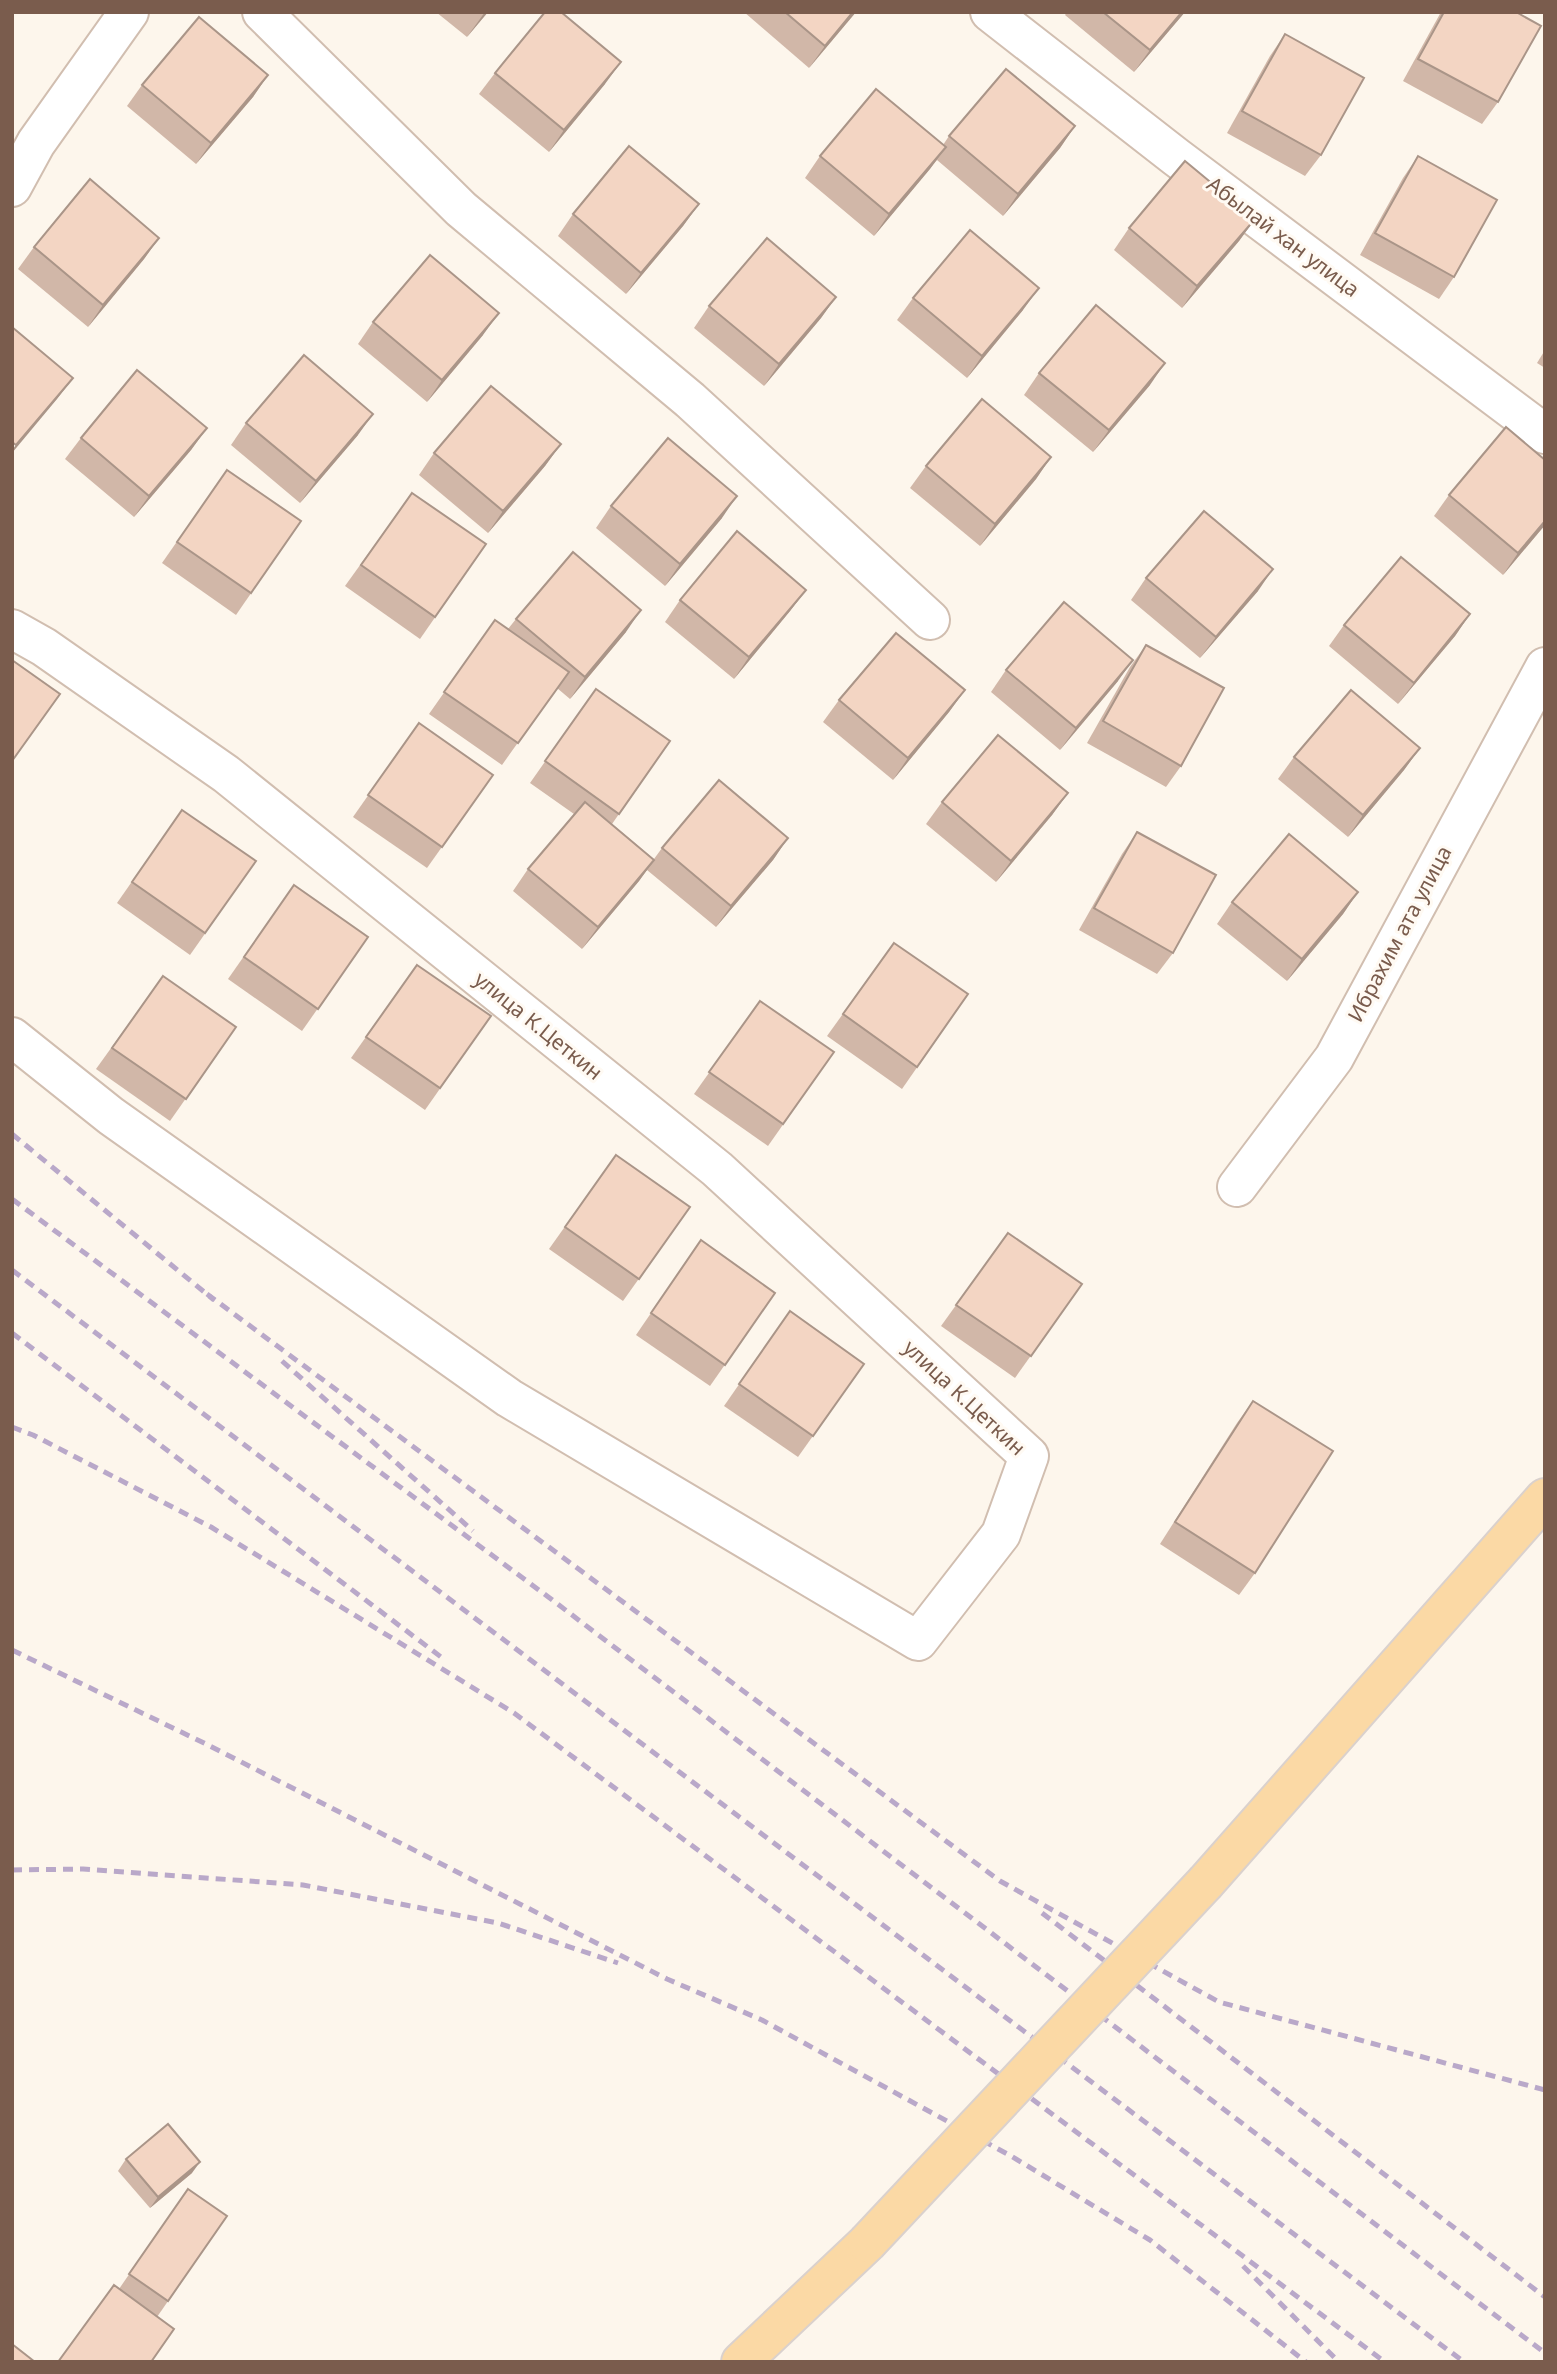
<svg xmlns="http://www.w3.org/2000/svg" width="1557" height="2374" font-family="'Noto Sans',sans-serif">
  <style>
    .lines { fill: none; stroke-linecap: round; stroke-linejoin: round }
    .minor-casing { stroke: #d1beb0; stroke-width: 42 }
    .major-casing { stroke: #dad1cd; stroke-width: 42 }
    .minor { stroke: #fff; stroke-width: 38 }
    .major { stroke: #fbd9a5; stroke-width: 38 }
    .rail { stroke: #b9a8c9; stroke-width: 5; stroke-dasharray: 10 7; stroke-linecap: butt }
    .major-bridge-casing { stroke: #dad1cd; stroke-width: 42; stroke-linecap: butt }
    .major-bridge { stroke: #fbd9a5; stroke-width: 38 }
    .wall { fill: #d1b7a8 }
    .shaded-wall { fill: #aa9588 }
    .building { fill: #f3d5c3; stroke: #aa9588; stroke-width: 2 }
    .labels { text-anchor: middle; stroke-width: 6; stroke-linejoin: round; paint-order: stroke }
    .street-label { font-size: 21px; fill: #7a5c4d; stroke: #fffaf3 }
  </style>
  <rect width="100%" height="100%" fill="#fdf6ec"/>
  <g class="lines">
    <defs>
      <g id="minor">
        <path d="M 262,12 L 461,209 L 690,400 L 930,620"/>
        <path d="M 990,12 L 1176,157 L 1545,434"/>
        <path d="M 12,187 L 36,143 L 129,12"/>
        <path d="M 12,629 L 44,647 L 226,774 L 717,1169 L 1029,1456 L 1001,1534 L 918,1641 L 509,1398 L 111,1116 L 12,1037"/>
        <path d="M 1237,1187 L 1334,1058 L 1545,667"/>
      </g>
      <g id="major">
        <path d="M 1206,1882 L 1545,1498"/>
        <path d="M 741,2362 L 867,2243"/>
      </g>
    </defs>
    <use href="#minor" class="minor-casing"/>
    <use href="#major" class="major-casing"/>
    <use href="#minor" class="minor"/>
    <use href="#major" class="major"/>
    <g class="rail">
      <path d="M 12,1134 L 214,1300"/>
      <path d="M 12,1199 L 547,1596 L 1545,2353"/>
      <path d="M 12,1270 L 1464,2362"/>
      <path d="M 207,1294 L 1000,1881 L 1219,2002 L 1545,2090"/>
      <path d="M 12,1333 L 445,1660"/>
      <path d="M 282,1361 L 473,1531"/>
      <path d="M 12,1427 L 33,1435 L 211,1527 L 514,1713 L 1385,2362"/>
      <path d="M 12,1650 L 208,1745 L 667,1979 L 762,2020 L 1011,2156 L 1150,2240 L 1306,2362"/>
      <path d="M 12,1870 L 83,1869 L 303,1885 L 498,1923 L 618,1963"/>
      <path d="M 1042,1913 L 1545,2297"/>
      <path d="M 1243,2266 L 1339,2362"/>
    </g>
    <defs>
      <path id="major-bridge" d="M 867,2243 L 1206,1882"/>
    </defs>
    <use href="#major-bridge" class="major-bridge-casing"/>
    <use href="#major-bridge" class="major-bridge"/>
  </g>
  <g class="wall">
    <path d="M 436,12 L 488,12 L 467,37 Z"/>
    <path d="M 744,12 L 856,12 L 809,68 Z"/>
    <path d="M 1067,12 L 1185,12 L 1134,72 L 1065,15 Z"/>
    <path d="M 1441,12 L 1516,12 L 1498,102 L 1482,124 L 1403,81 Z"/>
    <path d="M 1285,34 L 1321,155 L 1305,176 L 1227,133 L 1270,56 Z"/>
    <path d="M 495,73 L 605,84 L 549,152 L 479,94 Z"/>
    <path d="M 268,75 L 253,97 L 196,164 L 127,106 L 142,85 Z"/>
    <path d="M 1075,126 L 1060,148 L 1003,216 L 937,160 L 874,236 L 805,178 L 820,156 L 943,145 L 949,136 Z"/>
    <path d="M 1418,156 L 1454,277 L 1439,299 L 1360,255 L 1403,178 Z"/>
    <path d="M 699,204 L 683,226 L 626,294 L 558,236 L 573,214 Z"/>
    <path d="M 1255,219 L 1239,241 L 1182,308 L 1114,250 L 1129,228 Z"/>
    <path d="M 159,238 L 144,259 L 88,327 L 18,269 L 34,247 Z"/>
    <path d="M 836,297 L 821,318 L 764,386 L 694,328 L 709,306 Z"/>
    <path d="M 913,298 L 1023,310 L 967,378 L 897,320 Z"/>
    <path d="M 373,322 L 483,335 L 427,402 L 358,344 Z"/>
    <path d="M 1545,350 L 1545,368 L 1537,363 Z"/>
    <path d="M 1039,373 L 1150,385 L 1093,452 L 1024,395 Z"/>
    <path d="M 246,423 L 358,435 L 300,503 L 231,445 Z"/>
    <path d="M 207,428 L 191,450 L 134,517 L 65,459 L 81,438 Z"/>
    <path d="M 561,444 L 545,466 L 488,533 L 419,475 L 434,453 Z"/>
    <path d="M 1051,457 L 1036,479 L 980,546 L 910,488 L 926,466 Z"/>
    <path d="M 227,470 L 301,521 L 236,615 L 162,563 Z"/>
    <path d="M 412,493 L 486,544 L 420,639 L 345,586 Z"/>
    <path d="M 1449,495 L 1545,525 L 1503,575 L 1434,516 Z"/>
    <path d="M 611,506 L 722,518 L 665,586 L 596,528 Z"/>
    <path d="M 1146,578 L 1258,591 L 1200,658 L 1131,600 Z"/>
    <path d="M 806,590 L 790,611 L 734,679 L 665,622 L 680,600 Z"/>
    <path d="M 1470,614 L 1455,636 L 1398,704 L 1329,646 L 1344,625 Z"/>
    <path d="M 516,619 L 626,632 L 570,699 L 557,688 L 502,765 L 429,714 L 495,620 L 508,629 Z"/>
    <path d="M 1146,645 L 1181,766 L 1166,787 L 1087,743 L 1130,667 Z"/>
    <path d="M 1006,670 L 1118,681 L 1060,750 L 991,692 Z"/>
    <path d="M 596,689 L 670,741 L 612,824 L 654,859 L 662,848 L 788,838 L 773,860 L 716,927 L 647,870 L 639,881 L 582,949 L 513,891 L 528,869 L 574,814 L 530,783 Z"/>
    <path d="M 965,690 L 949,712 L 893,780 L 823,722 L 839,700 Z"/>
    <path d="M 419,723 L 493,775 L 427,868 L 353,817 Z"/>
    <path d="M 1420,748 L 1404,770 L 1348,837 L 1278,779 L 1294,757 Z"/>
    <path d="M 1068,793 L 1052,815 L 996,882 L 926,824 L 942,802 Z"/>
    <path d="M 182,810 L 256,861 L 190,955 L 117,903 Z"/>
    <path d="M 1137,832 L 1173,953 L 1157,974 L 1079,930 L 1122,854 Z"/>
    <path d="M 294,885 L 368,937 L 302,1031 L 228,979 Z"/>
    <path d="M 1358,892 L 1343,914 L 1287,981 L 1217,924 L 1232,902 Z"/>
    <path d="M 894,943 L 968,994 L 902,1089 L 827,1036 Z"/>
    <path d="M 417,965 L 491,1016 L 425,1110 L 351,1058 Z"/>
    <path d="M 163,976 L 236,1027 L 170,1121 L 96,1069 Z"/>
    <path d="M 760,1001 L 834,1052 L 768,1146 L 694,1094 Z"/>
    <path d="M 616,1155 L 690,1207 L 623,1301 L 549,1249 Z"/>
    <path d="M 1008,1233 L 1082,1284 L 1015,1378 L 941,1326 Z"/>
    <path d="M 701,1240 L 775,1293 L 710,1386 L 636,1335 Z"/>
    <path d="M 790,1311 L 864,1364 L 798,1457 L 724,1406 Z"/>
    <path d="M 1253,1401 L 1255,1573 L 1239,1595 L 1160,1544 L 1237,1423 Z"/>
    <path d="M 126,2159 L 192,2173 L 150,2208 L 118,2171 Z"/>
    <path d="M 188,2189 L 227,2216 L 157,2317 L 119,2289 Z"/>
  </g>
  <g class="shaded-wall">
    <path d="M 485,12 L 488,12 L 467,37 Z"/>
    <path d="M 853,12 L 856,12 L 809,68 L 825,46 Z"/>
    <path d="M 1182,12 L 1185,12 L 1134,72 L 1150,50 Z"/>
    <path d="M 621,62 L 605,84 L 549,152 L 564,130 Z"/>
    <path d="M 268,75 L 253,97 L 196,164 L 211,143 Z"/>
    <path d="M 1075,126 L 1060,148 L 1003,216 L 1018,194 Z"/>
    <path d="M 946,147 L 930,169 L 874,236 L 889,214 Z"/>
    <path d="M 699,204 L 683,226 L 626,294 L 641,273 Z"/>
    <path d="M 1255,219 L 1239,241 L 1182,308 L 1197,286 Z"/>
    <path d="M 159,238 L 144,259 L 88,327 L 103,305 Z"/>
    <path d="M 1039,288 L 1023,310 L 967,378 L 982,356 Z"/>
    <path d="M 836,297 L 821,318 L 764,386 L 779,364 Z"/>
    <path d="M 499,313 L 483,335 L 427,402 L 442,380 Z"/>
    <path d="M 1165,363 L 1150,385 L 1093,452 L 1109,430 Z"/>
    <path d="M 73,378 L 57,399 L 12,453 L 12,450 L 16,445 Z"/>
    <path d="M 373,414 L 358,435 L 300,503 L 316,481 Z"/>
    <path d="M 207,428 L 191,450 L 134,517 L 149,496 Z"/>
    <path d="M 561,444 L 545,466 L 488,533 L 503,511 Z"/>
    <path d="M 1051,457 L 1036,479 L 980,546 L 995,524 Z"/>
    <path d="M 737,496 L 722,518 L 665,586 L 680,564 Z"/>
    <path d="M 1545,521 L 1545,525 L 1503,575 L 1518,553 Z"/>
    <path d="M 1273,569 L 1258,591 L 1200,658 L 1216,637 Z"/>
    <path d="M 806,590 L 790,611 L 734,679 L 749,657 Z"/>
    <path d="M 641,610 L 626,632 L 570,699 L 585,677 Z"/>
    <path d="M 1470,614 L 1455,636 L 1398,704 L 1414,683 Z"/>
    <path d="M 1133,660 L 1118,681 L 1060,750 L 1076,728 Z"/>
    <path d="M 965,690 L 949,712 L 893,780 L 908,758 Z"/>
    <path d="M 1420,748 L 1404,770 L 1348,837 L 1363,815 Z"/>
    <path d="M 1068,793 L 1052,815 L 996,882 L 1011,861 Z"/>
    <path d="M 788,838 L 773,860 L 716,927 L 731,906 Z"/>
    <path d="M 654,860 L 639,881 L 582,949 L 598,927 Z"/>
    <path d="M 1358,892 L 1343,914 L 1287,981 L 1302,959 Z"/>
    <path d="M 200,2162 L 192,2173 L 150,2208 L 158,2197 Z"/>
  </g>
  <g class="building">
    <path d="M 545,12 L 561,12 L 621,62 L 564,130 L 495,73 Z"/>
    <path d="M 785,12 L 853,12 L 825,46 Z"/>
    <path d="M 1103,12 L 1182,12 L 1150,50 Z"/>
    <path d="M 1444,12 L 1516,12 L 1541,26 L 1498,102 L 1418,59 Z"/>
    <path d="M 199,17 L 268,75 L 211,143 L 142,85 Z"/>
    <path d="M 1285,34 L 1364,78 L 1321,155 L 1242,111 Z"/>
    <path d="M 1006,69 L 1075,126 L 1018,194 L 949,136 Z"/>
    <path d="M 876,89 L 946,147 L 889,214 L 820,156 Z"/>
    <path d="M 629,146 L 699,204 L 641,273 L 573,214 Z"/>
    <path d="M 1418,156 L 1497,200 L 1454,277 L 1375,233 Z"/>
    <path d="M 1185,161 L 1255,219 L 1197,286 L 1129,228 Z"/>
    <path d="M 90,179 L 159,238 L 103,305 L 34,247 Z"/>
    <path d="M 970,230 L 1039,288 L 982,356 L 913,298 Z"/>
    <path d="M 767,238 L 836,297 L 779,364 L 709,306 Z"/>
    <path d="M 430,255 L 499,313 L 442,380 L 373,322 Z"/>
    <path d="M 1096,305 L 1165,363 L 1109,430 L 1039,373 Z"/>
    <path d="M 12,327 L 73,378 L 16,445 L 12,442 Z"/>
    <path d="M 304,355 L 373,414 L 316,481 L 246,423 Z"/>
    <path d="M 137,370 L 207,428 L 149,496 L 81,438 Z"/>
    <path d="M 491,386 L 561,444 L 503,511 L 434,453 Z"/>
    <path d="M 982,399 L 1051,457 L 995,524 L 926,466 Z"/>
    <path d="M 1506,427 L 1545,460 L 1545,521 L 1518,553 L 1449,495 Z"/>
    <path d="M 668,438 L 737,496 L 680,564 L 611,506 Z"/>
    <path d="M 227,470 L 301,521 L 251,593 L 177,542 Z"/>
    <path d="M 412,493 L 486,544 L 435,617 L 361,565 Z"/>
    <path d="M 1204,511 L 1273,569 L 1216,637 L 1146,578 Z"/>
    <path d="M 737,531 L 806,590 L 749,657 L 680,600 Z"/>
    <path d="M 573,552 L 641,610 L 585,677 L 516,619 Z"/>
    <path d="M 1401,557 L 1470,614 L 1414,683 L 1344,625 Z"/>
    <path d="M 1064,602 L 1133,660 L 1076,728 L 1006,670 Z"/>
    <path d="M 495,620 L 569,672 L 518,743 L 444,692 Z"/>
    <path d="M 896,633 L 965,690 L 908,758 L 839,700 Z"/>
    <path d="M 1146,645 L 1224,688 L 1181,766 L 1103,721 Z"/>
    <path d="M 12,660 L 60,694 L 12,761 Z"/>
    <path d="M 596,689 L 670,741 L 619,814 L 545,761 Z"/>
    <path d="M 1351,690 L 1420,748 L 1363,815 L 1294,757 Z"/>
    <path d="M 419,723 L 493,775 L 442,847 L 368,795 Z"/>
    <path d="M 998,735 L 1068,793 L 1011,861 L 942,802 Z"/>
    <path d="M 719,780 L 788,838 L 731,906 L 662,848 Z"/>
    <path d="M 585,802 L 654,860 L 598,927 L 528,869 Z"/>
    <path d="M 182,810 L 256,861 L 205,933 L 132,882 Z"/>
    <path d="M 1137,832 L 1216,875 L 1173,953 L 1094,908 Z"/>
    <path d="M 1289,834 L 1358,892 L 1302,959 L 1232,902 Z"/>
    <path d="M 294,885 L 368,937 L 318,1009 L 244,957 Z"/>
    <path d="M 894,943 L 968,994 L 917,1067 L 843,1014 Z"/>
    <path d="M 417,965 L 491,1016 L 440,1088 L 366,1037 Z"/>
    <path d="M 163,976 L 236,1027 L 186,1099 L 112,1048 Z"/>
    <path d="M 760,1001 L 834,1052 L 783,1124 L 709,1072 Z"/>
    <path d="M 616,1155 L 690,1207 L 639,1279 L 565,1227 Z"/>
    <path d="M 1008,1233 L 1082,1284 L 1031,1356 L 956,1305 Z"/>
    <path d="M 701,1240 L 775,1293 L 725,1365 L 651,1313 Z"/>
    <path d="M 790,1311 L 864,1364 L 813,1436 L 739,1384 Z"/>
    <path d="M 1253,1401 L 1333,1451 L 1255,1573 L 1175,1522 Z"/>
    <path d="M 168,2124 L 200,2162 L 158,2197 L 126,2159 Z"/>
    <path d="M 188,2189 L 227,2216 L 168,2301 L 129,2274 Z"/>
    <path d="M 114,2285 L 174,2329 L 151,2362 L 58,2362 Z"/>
    <path d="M 12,2344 L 35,2362 L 12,2362 Z"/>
  </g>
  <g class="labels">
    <g class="street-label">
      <text transform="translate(1283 237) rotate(37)" y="7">Абылай хан улица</text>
      <text transform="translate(1400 934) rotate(-62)" y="7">Ибрахим ата улица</text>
      <text transform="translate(538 1026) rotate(39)" y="7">улица К.Цеткин</text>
      <text transform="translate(964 1398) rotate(43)" y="7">улица К.Цеткин</text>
    </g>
  </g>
  <rect width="1557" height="2374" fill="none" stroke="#7a5c4d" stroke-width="28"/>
</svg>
